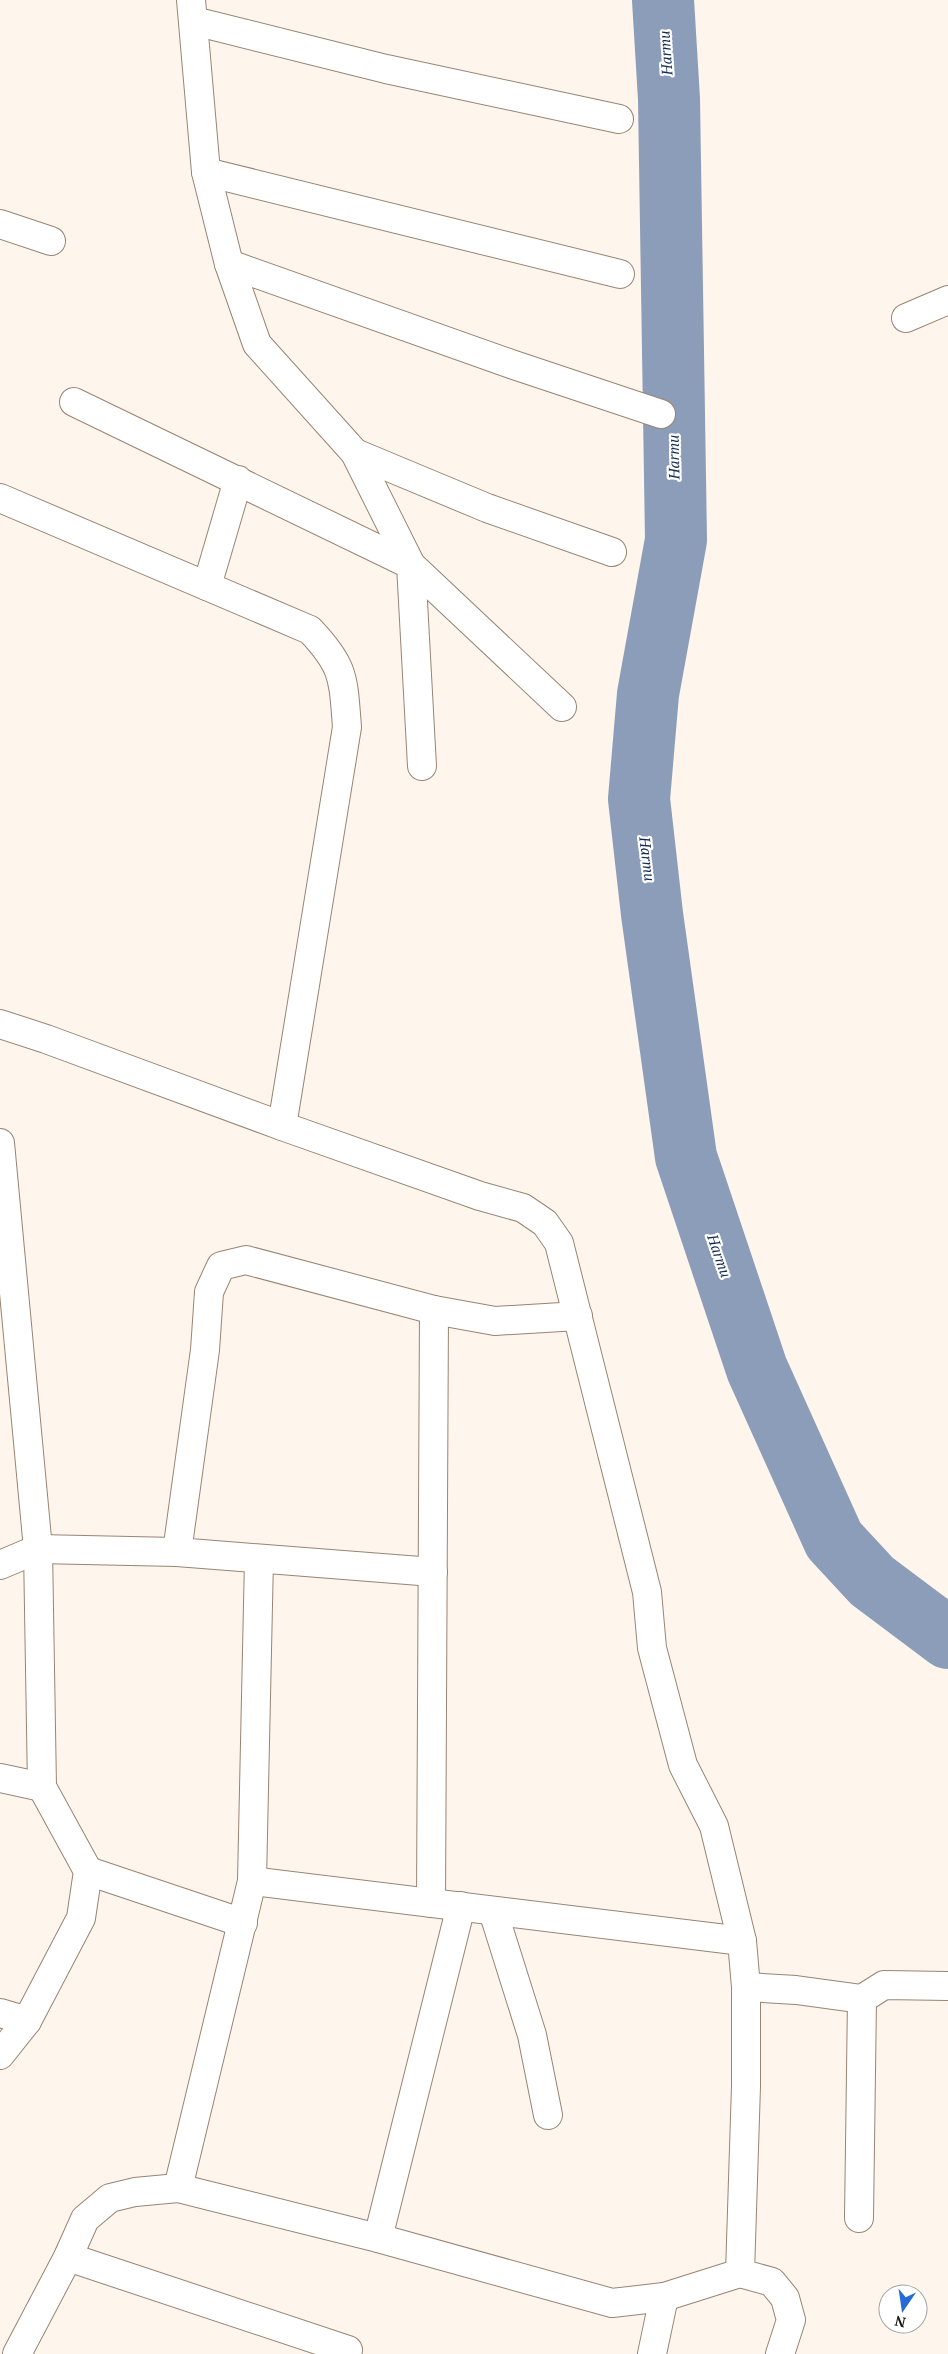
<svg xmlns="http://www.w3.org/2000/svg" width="948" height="2354" font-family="'PT Serif',serif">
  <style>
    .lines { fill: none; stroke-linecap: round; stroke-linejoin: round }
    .river { stroke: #8c9db9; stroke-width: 62 }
    .street-casing { stroke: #988473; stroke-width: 30 }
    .street { stroke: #fff; stroke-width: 28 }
    .labels { text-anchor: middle; stroke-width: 4.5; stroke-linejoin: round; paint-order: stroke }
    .water-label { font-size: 15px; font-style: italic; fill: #142b51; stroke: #fff }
  </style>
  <rect width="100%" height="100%" fill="#fef5ed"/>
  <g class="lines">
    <path class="river" d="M 663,0 L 669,99 L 676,540 L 648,694 L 639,799 L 652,914 L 686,1157 L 757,1369 L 834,1540 L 872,1581 L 948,1638"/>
    <defs>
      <g id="street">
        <path d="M 191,0 L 206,172 L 229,264 L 257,344 L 355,453 L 411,565 L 562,707"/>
        <path d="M 194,21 L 386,69 L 619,119"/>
        <path d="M 206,172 L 620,274"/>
        <path d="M 0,224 L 51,241"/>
        <path d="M 229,264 L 514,365 L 661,414"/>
        <path d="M 906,318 L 948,300"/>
        <path d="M 74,402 L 411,565 L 422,766"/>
        <path d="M 355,453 L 487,508 L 612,552"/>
        <path d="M 0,498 L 310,630 C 345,667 343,678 347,727 L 282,1126"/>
        <path d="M 207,586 L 238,480"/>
        <path d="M 0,1024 L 46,1039 L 282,1126 L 480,1196 L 523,1208 L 545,1223 L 559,1243 L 647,1592 L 652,1648 L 683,1765 L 714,1826 L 742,1941 L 746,1987 L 746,2086 L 740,2273 L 772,2282 L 785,2298 L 791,2320 L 780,2354"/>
        <path d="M 0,1143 L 38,1549 L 42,1787 L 88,1871 L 81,1918 L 27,2021 L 0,2055"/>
        <path d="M 0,1565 L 38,1549 L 177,1552"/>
        <path d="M 433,1572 L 177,1552 L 205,1350 L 209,1292 L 221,1266 L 246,1260 L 434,1310 L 495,1321 L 578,1316"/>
        <path d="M 0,1778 L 42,1787"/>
        <path d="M 88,1871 L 243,1923"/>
        <path d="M 252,1881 L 742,1941"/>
        <path d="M 431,1903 L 434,1310"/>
        <path d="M 493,1911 L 532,2035 L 548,2115"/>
        <path d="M 746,1987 L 796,1990 L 862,1999 L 884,1985 L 948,1986"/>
        <path d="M 0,2013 L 27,2021"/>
        <path d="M 178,2188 L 252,1881 L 259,1559"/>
        <path d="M 859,2218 L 862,1999"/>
        <path d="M 378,2238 L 461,1906"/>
        <path d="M 68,2257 L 348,2350"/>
        <path d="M 17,2354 L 68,2257 L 85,2219 L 110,2198 L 135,2192 L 178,2188 L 378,2238 L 612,2303 L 664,2297 L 740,2273"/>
        <path d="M 652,2354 L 664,2297"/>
      </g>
    </defs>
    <use href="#street" class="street-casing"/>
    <use href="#street" class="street"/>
  </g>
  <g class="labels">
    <g class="water-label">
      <text transform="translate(666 53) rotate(-94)" y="5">Harmu</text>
      <text transform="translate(674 457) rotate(-91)" y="5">Harmu</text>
      <text transform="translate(647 859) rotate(83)" y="5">Harmu</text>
      <text transform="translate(719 1256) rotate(71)" y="5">Harmu</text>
    </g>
  </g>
  <g transform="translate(903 2309) rotate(193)"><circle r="24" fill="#ffffff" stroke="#a5a29f"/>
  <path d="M0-4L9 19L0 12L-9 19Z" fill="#2769d5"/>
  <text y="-8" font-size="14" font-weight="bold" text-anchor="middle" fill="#1d160f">N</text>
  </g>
</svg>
